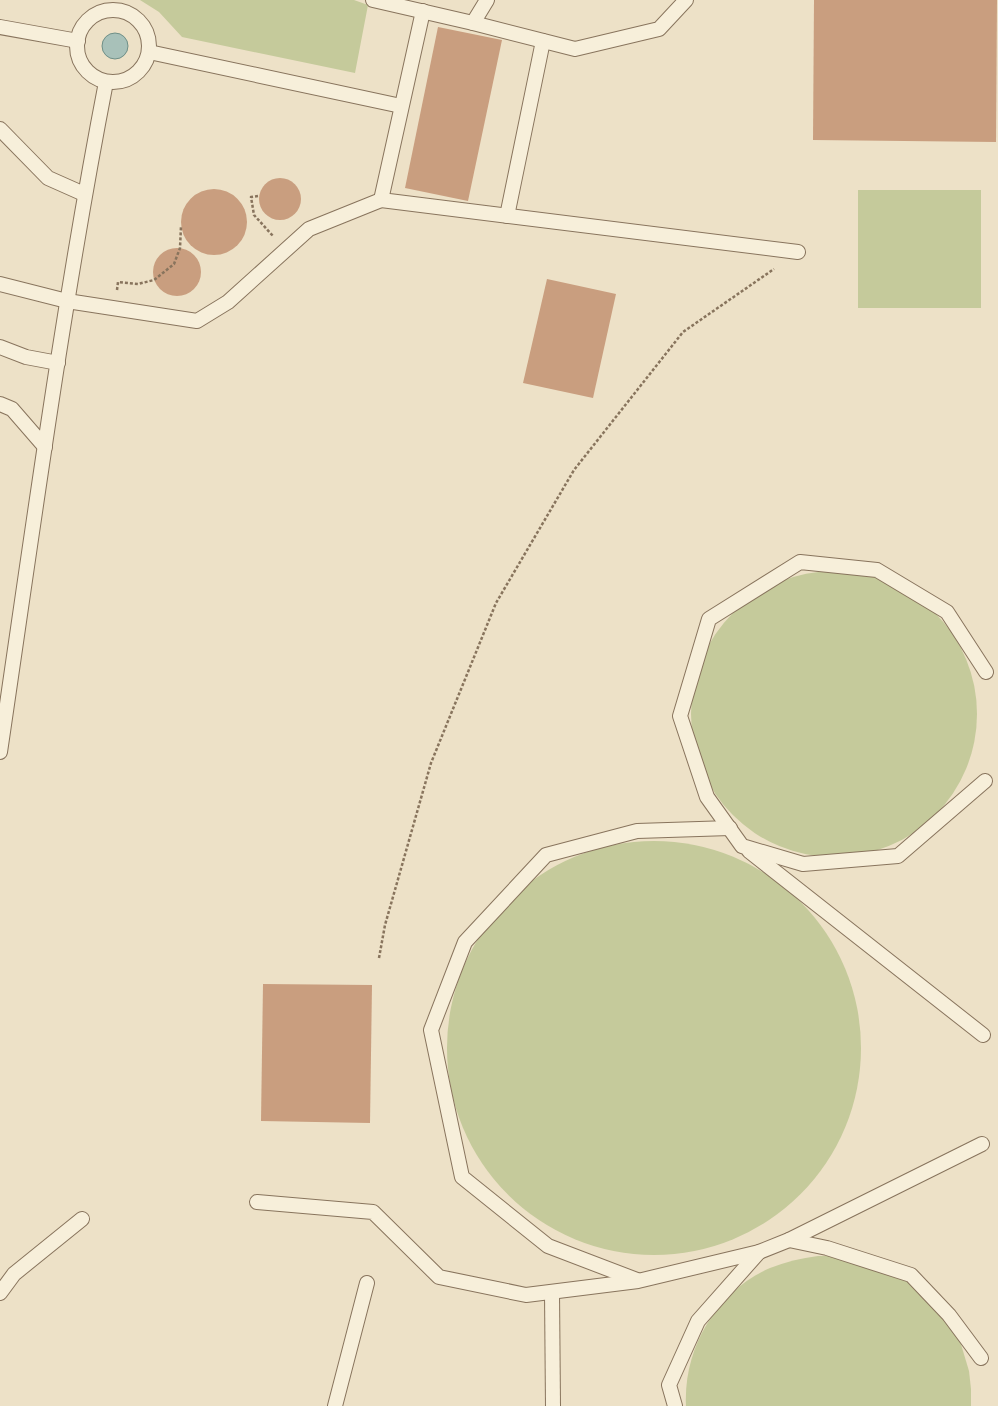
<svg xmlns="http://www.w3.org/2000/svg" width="998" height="1406" font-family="Merriweather,serif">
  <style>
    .green { fill: #c5ca9b }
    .water { fill: #a8c1b9; stroke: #6f8f87 }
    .building { fill: #c99e7f }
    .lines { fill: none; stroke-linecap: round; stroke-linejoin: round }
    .lane-casing { stroke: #88745d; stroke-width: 16 }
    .path { stroke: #88745d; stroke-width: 2.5; stroke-dasharray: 3 2; stroke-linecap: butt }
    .lane { stroke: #f7efda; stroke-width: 14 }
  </style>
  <rect width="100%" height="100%" fill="#ede1c7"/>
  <g class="green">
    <path d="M 140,0 L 354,0 L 368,5 L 355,73 L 182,37 L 159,12 Z"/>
    <rect x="858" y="190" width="123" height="118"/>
    <circle cx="834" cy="714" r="143"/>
    <circle cx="654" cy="1048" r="207"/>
    <path d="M 818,1256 L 832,1256 L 887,1268 L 922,1290 L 960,1341 L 969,1371 L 971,1389 L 971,1406 L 686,1406 C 683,1348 717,1291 770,1268 C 785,1262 801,1258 818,1256 Z"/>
  </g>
  <circle class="water" cx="115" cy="46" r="13"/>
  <g class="building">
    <path d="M 814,0 L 997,0 L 996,142 L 813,140 Z"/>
    <path d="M 438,27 L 502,40 L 468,201 L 405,188 Z"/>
    <circle cx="280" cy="199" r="21"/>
    <circle cx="214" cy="222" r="33"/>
    <circle cx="177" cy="272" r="24"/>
    <path d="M 547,279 L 616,294 L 593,398 L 523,383 Z"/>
    <path d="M 263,984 L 372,985 L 370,1123 L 261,1121 Z"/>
  </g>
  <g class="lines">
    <defs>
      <g id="lane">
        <path d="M 373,0 L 473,23 L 575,49 L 659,29 L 686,0"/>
        <circle cx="113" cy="46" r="36"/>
        <path d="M 423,11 L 381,200 L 798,252"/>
        <path d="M 473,23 L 487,0"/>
        <path d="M 0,27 L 78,41"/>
        <path d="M 149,52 L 401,106"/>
        <path d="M 0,129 L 48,178 L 84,194"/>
        <path d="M 507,216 L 543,41"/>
        <path d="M 0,284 L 67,301 L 197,321 L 228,302 L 309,229 L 381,200"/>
        <path d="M 0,347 L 26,357 L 58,363"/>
        <path d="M 0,404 L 12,409 L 45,447"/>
        <path d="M 0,752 C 33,528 63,304 106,82"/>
        <path d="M 985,781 L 898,856 L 803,864 L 742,846 L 707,797 L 680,716 L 709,619 L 800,562 L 877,570 L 947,612 L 986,672"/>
        <path d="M 749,851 L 983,1035"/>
        <path d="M 257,1202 L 373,1212 L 439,1277 L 526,1295 L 638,1281 L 759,1252 L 789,1240 L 982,1144"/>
        <path d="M 789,1240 L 827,1248 L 911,1275 L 949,1315 L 981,1358"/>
        <path d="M 637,1280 L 548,1246 L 462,1177 L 431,1030 L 465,942 L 546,855 L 637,831 L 730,828"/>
        <path d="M 552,1292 L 553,1406"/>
        <path d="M 0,1293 L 14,1274 L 82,1219"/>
        <path d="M 335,1406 L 367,1283"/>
        <path d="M 675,1406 L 669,1385 L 698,1321 L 759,1252"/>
      </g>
    </defs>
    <use href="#lane" class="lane-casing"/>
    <g class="path">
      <path d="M 258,196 L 251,197 L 254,215 L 273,236"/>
      <path d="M 117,290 L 118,282 L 138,284 L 154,280 L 174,264 L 180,248 L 181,226"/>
      <path d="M 379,958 L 385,925 L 431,763 L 496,603 L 574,470 L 683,332 L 774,269"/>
    </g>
    <use href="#lane" class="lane"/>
  </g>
</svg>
